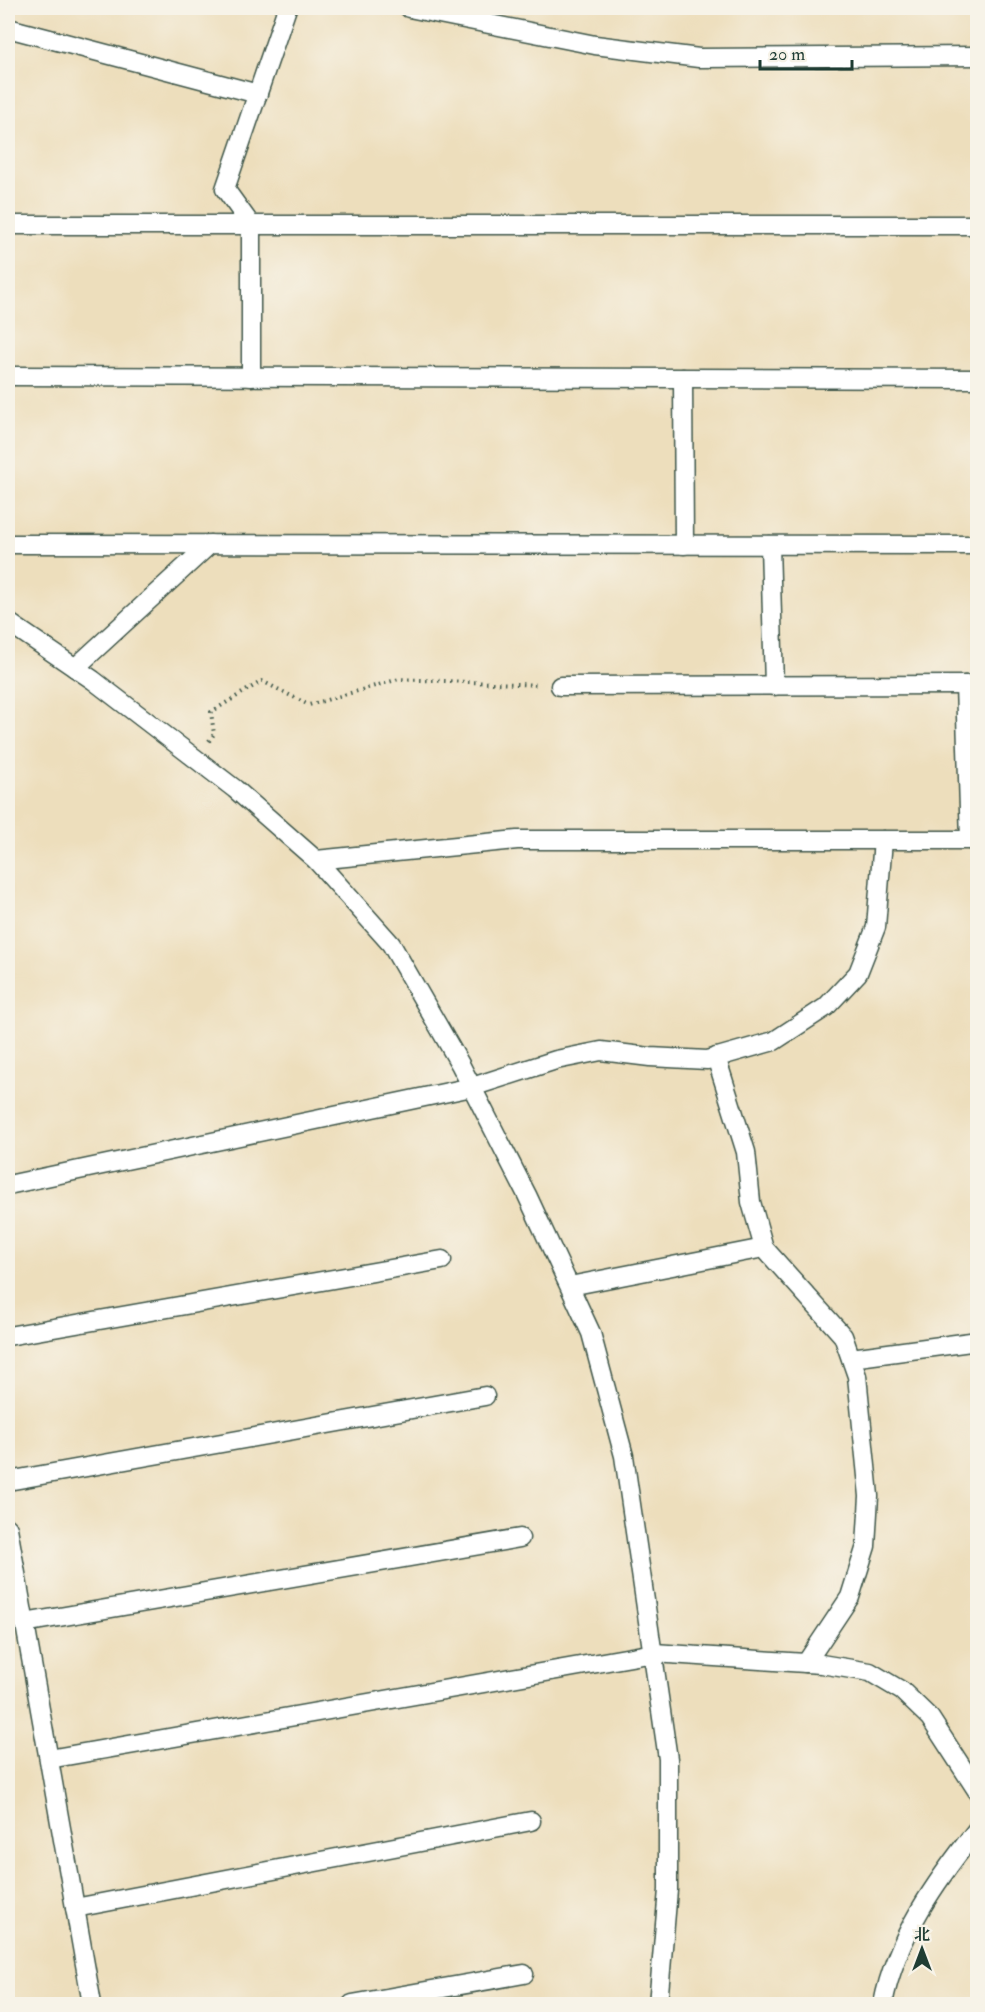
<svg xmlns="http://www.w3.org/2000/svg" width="985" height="2012" font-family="'IM FELL Double Pica','Noto Serif SC',serif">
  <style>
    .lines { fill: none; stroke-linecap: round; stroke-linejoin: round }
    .service-casing { stroke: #3e5548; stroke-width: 21 }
    .path { stroke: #3e5548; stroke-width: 4; stroke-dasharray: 1.5 4.5; stroke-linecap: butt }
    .service { stroke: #fff; stroke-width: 18 }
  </style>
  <rect width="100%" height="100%" fill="#f7f3e8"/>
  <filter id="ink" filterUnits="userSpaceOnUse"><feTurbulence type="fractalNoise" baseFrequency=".0167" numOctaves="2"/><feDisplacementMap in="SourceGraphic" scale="12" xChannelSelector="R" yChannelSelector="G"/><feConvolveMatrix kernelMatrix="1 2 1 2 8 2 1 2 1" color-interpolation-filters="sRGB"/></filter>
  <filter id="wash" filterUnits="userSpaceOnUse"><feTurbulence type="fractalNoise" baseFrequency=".008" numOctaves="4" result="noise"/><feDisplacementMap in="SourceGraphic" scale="24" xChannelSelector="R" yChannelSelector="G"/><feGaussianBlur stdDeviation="1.35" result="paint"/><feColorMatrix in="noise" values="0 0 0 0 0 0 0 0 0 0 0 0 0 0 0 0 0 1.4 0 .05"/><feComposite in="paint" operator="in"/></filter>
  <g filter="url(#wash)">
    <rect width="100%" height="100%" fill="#eddebc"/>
  </g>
  <g filter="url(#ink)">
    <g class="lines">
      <defs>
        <g id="service">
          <path d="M 409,8 L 595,45 L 699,58 L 978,56"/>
          <path d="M 8,28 L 258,94"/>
          <path d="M 8,225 L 978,225"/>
          <path d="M 8,376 L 978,379"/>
          <path d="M 251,377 L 251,225 L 225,189 L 287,8"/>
          <path d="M 683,378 L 684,545"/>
          <path d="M 8,544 L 978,545"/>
          <path d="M 770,545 L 774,686"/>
          <path d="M 8,622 L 93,680 L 196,759 L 235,789 L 316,860 L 391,944 L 460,1064 L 527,1195 L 591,1333 L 624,1456 L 668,1759 L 668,1890 L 658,2004"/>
          <path d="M 75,668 L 210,544"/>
          <path d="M 965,685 L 970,840"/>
          <path d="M 560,686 L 978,685"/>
          <path d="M 316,860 L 517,840 L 978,840"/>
          <path d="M 716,1057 L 746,1152 L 751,1202 L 764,1248 L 843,1336 L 857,1376 L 869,1496 L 866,1546 L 850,1597 L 806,1663"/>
          <path d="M 8,1185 L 472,1087 L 556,1060 L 601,1051 L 650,1057 L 707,1060 L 774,1041 L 826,1007 L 858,973 L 876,927 L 883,840"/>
          <path d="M 570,1286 L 764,1248"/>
          <path d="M 8,1336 L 442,1260"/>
          <path d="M 851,1358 L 978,1341"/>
          <path d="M 8,1481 L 485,1396"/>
          <path d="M 8,1528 L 92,2004"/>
          <path d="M 24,1623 L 520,1538"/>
          <path d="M 49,1759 L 654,1653 L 821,1664 L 870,1672 L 902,1691 L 930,1718 L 978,1792"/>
          <path d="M 75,1908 L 531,1821"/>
          <path d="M 352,2004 L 524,1974"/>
          <path d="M 883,2004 C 896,1937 936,1881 978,1828"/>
        </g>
      </defs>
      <use href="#service" class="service-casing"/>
      <path class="path" d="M 209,741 L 214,734 L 211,712 L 262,681 L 309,705 L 399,679 L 539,685"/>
      <use href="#service" class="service"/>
    </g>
  </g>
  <rect width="985" height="2012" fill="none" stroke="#f7f3e8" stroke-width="30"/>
  <g transform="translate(922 1949)" stroke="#f7f3e8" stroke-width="4.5" paint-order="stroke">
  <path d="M0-4.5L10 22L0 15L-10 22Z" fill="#1f3d34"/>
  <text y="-9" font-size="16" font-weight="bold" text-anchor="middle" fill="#1f3d34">北</text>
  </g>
  <path d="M760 60v9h92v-9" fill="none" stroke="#1f3d34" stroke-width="3"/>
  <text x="769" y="60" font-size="18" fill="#1f3d34" stroke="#f7f3e8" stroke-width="4.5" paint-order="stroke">20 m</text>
</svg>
